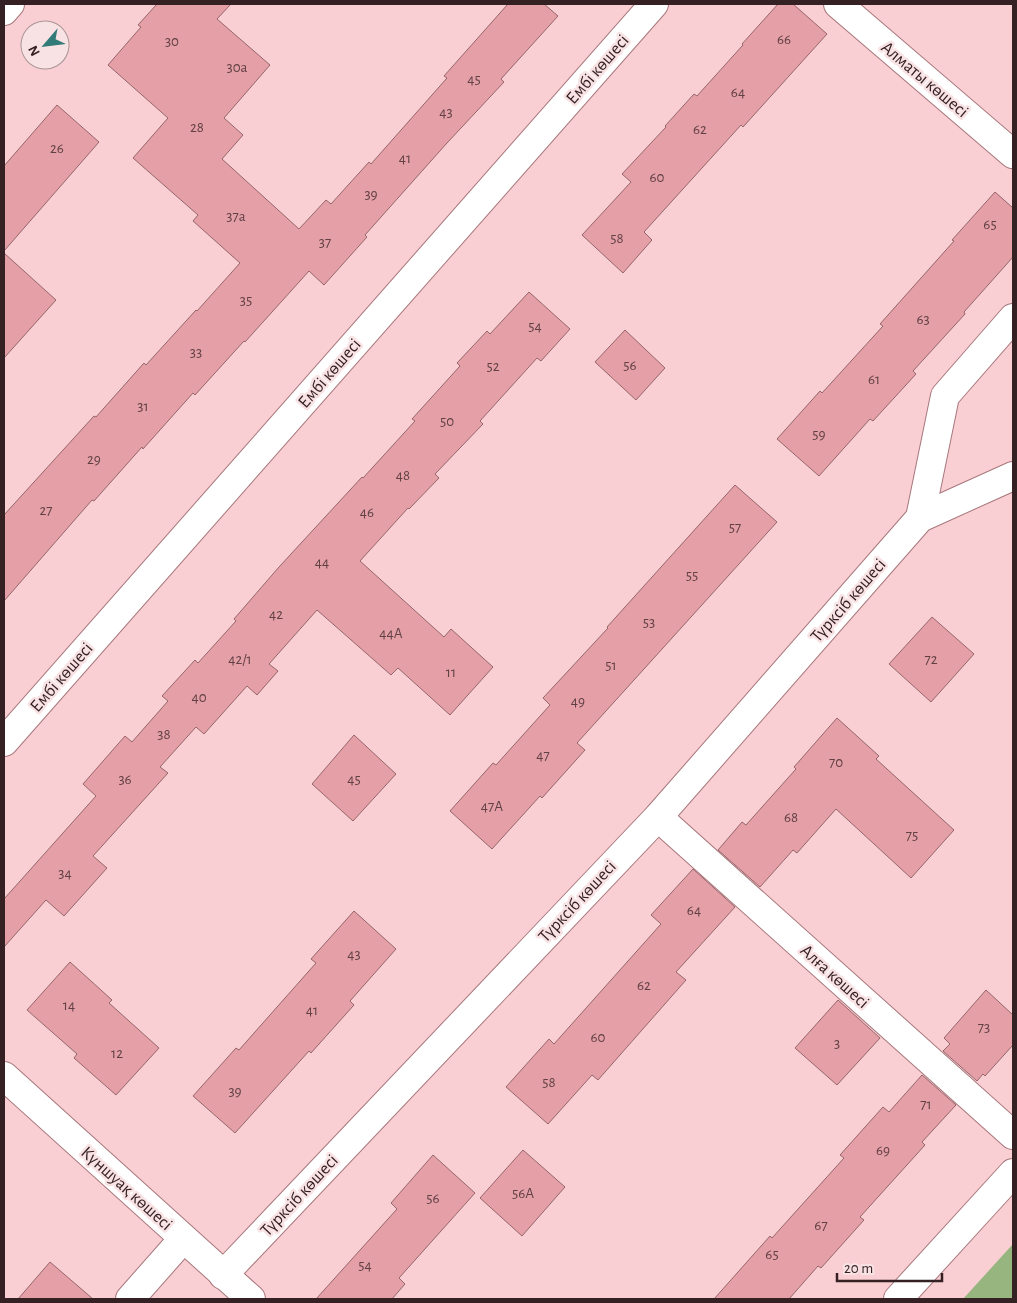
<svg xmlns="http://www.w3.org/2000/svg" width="1017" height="1303" font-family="'Alegreya Sans',sans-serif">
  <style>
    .forest { fill: #97b57f }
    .building { fill: #e49fa7; stroke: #95666b }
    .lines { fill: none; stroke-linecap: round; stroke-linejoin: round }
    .minor-casing { stroke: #a7777c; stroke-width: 30 }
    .tertiary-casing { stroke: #a7777c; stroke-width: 30 }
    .minor { stroke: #fff; stroke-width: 28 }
    .tertiary { stroke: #fff; stroke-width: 28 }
    .labels { text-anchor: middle; stroke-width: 5; stroke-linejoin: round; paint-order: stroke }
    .number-label { font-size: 15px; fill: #614044 }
    .street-label { font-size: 18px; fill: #352123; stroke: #f8e2e4 }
  </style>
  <rect width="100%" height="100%" fill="#facfd3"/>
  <path class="forest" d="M 1013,1244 L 1013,1299 L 963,1299 Z"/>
  <g class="building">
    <path d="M 157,4 L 231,4 L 217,19 L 270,65 L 224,118 L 243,135 L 222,159 L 299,229 L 326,200 L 331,204 L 369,162 L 371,164 L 447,78 L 444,76 L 508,4 L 544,4 L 558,16 L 501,79 L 504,82 L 447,143 L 365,235 L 367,237 L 324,285 L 309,271 L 245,342 L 244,341 L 195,395 L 193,393 L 143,449 L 142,447 L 94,501 L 92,500 L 4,601 L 4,515 L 94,416 L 96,417 L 144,363 L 146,365 L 196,310 L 197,311 L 240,263 L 193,221 L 198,215 L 133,158 L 168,118 L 108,65 L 141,27 L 138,25 Z"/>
    <path d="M 778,4 L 793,4 L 827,34 L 743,127 L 741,125 L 644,232 L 652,240 L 623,273 L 582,235 L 631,182 L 622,174 L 666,127 L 665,126 L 694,94 L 697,96 L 743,45 L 742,44 Z"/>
    <path d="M 57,105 L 99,142 L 4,251 L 4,166 Z"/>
    <path d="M 995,192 L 1013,208 L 1013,257 L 964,312 L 965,314 L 913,371 L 916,374 L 873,421 L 870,419 L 819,476 L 777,439 L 820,391 L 822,393 L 883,326 L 880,324 L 954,241 L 952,240 Z"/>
    <path d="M 4,253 L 56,300 L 4,358 Z"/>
    <path d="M 529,292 L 570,329 L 541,361 L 537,358 L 480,421 L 483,424 L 435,474 L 439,478 L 409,509 L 408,508 L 360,561 L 444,637 L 451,629 L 493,667 L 450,715 L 398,668 L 391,675 L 317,610 L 269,664 L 278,671 L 257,695 L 247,686 L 204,734 L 196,727 L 160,767 L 168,773 L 93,856 L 107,868 L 64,916 L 46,900 L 4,947 L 4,899 L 96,796 L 83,784 L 125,736 L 132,742 L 168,701 L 162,696 L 195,660 L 198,663 L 236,621 L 234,619 L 279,567 L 362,477 L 363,478 L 415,421 L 412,419 L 460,366 L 457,363 L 487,331 L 490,334 Z"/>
    <path d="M 625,330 L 665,368 L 636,400 L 595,362 Z"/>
    <path d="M 735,485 L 777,522 L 577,743 L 585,750 L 542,798 L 540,796 L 492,849 L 450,811 L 493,763 L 496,765 L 550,705 L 543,698 L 608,628 L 607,627 Z"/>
    <path d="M 932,617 L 974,654 L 931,702 L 889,664 Z"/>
    <path d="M 837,718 L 879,756 L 876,759 L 954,830 L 911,878 L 836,809 L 797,853 L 793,850 L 760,887 L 718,850 L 742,822 L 746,825 L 796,769 L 794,767 Z"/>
    <path d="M 354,735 L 396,774 L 353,821 L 312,784 Z"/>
    <path d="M 693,869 L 735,907 L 676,972 L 686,980 L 598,1080 L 592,1075 L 548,1124 L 506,1087 L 549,1039 L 554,1044 L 661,924 L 651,915 Z"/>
    <path d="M 354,911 L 396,949 L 350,1001 L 354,1005 L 311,1053 L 309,1051 L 235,1133 L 193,1096 L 236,1048 L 239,1050 L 316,963 L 311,959 Z"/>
    <path d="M 70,962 L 112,1000 L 109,1003 L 159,1048 L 116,1095 L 74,1058 L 77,1054 L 27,1010 Z"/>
    <path d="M 986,990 L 1013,1015 L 1013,1045 L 985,1076 L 983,1074 L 977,1081 L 943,1051 L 950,1044 L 944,1038 Z"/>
    <path d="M 838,1000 L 880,1038 L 837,1085 L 795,1048 Z"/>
    <path d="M 922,1075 L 956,1105 L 922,1142 L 925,1145 L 860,1217 L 864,1220 L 821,1268 L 818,1266 L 789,1299 L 714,1299 L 770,1236 L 772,1238 L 844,1158 L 840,1155 L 883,1107 L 889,1112 Z"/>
    <path d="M 523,1150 L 565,1187 L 522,1236 L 480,1198 Z"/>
    <path d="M 433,1155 L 475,1193 L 399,1278 L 405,1284 L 392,1299 L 316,1299 L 397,1209 L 391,1203 Z"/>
    <path d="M 50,1262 L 93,1299 L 18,1299 Z"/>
  </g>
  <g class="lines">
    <defs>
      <g id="minor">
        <path d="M 838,4 L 1013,154"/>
        <path d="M 4,11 L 10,4"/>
        <path d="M 920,518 L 945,396 L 1013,318"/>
        <path d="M 4,742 L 654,4"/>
        <path d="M 658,817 L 1013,1135"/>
        <path d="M 4,1076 L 251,1299"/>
        <path d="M 223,1275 L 658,817 L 920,518 L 1013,476"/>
        <path d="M 130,1299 L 183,1239"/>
      </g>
      <path id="tertiary" d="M 898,1299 L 1013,1173"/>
    </defs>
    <use href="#minor" class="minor-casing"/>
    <use href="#tertiary" class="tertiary-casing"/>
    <use href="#minor" class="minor"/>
    <use href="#tertiary" class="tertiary"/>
  </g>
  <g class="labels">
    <g class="number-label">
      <text x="784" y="44">66</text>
      <text x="172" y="46">30</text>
      <text x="237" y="72">30а</text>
      <text x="474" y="84">45</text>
      <text x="738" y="97">64</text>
      <text x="446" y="117">43</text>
      <text x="197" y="132">28</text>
      <text x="700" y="134">62</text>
      <text x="57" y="153">26</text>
      <text x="405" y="163">41</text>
      <text x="657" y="182">60</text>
      <text x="371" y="199">39</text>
      <text x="236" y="221">37а</text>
      <text x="990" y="229">65</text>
      <text x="617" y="243">58</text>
      <text x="325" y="247">37</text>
      <text x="246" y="305">35</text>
      <text x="923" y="324">63</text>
      <text x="535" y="331">54</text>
      <text x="196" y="357">33</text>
      <text x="630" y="370">56</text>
      <text x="493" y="371">52</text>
      <text x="874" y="384">61</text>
      <text x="143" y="411">31</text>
      <text x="447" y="426">50</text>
      <text x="819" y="439">59</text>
      <text x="94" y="464">29</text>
      <text x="403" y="480">48</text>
      <text x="46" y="515">27</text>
      <text x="367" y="517">46</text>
      <text x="735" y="532">57</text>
      <text x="322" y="567">44</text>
      <text x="692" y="580">55</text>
      <text x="276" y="619">42</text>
      <text x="649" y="627">53</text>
      <text x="391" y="638">44А</text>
      <text x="240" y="664">42/1</text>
      <text x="931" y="664">72</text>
      <text x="611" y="670">51</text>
      <text x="451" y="677">11</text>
      <text x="199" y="702">40</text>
      <text x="578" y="706">49</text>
      <text x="164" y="739">38</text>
      <text x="543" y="760">47</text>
      <text x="836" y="767">70</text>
      <text x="125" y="784">36</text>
      <text x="354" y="784">45</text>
      <text x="492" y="811">47А</text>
      <text x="791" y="822">68</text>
      <text x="912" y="840">75</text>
      <text x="65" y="878">34</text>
      <text x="694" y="915">64</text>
      <text x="354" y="959">43</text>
      <text x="644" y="990">62</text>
      <text x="69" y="1010">14</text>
      <text x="312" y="1015">41</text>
      <text x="984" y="1032">73</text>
      <text x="598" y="1042">60</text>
      <text x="837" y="1048">3</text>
      <text x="117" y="1058">12</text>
      <text x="549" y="1087">58</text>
      <text x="235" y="1096">39</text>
      <text x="926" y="1109">71</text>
      <text x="883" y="1155">69</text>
      <text x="523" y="1198">56А</text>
      <text x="433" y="1203">56</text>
      <text x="821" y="1230">67</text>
      <text x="772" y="1259">65</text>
      <text x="365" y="1270">54</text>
    </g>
    <g class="street-label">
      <text transform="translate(597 69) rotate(-49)" y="6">Ембі көшесі</text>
      <text transform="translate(925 79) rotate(40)" y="6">Алматы көшесі</text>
      <text transform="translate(329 373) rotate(-49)" y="6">Ембі көшесі</text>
      <text transform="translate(848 600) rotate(-49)" y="6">Түрксіб көшесі</text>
      <text transform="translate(61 677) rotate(-49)" y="6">Ембі көшесі</text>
      <text transform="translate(577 901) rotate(-47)" y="6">Түрксіб көшесі</text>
      <text transform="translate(835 976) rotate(42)" y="6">Алға көшесі</text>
      <text transform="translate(127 1188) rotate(42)" y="6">Күншуақ көшесі</text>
      <text transform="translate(299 1195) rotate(-47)" y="6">Түрксіб көшесі</text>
    </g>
  </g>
  <rect width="1017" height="1303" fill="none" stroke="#352123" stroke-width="10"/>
  <g transform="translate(45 45) rotate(242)"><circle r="24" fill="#f8e2e4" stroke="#aa9597"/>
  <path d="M0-4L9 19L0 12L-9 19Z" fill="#327b78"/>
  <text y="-8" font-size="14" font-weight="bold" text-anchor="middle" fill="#352123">N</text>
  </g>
  <path d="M837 1273v8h105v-8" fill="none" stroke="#352123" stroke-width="2.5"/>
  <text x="844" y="1273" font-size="15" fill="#352123" stroke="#f8e2e4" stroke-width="4" paint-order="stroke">20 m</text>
</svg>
